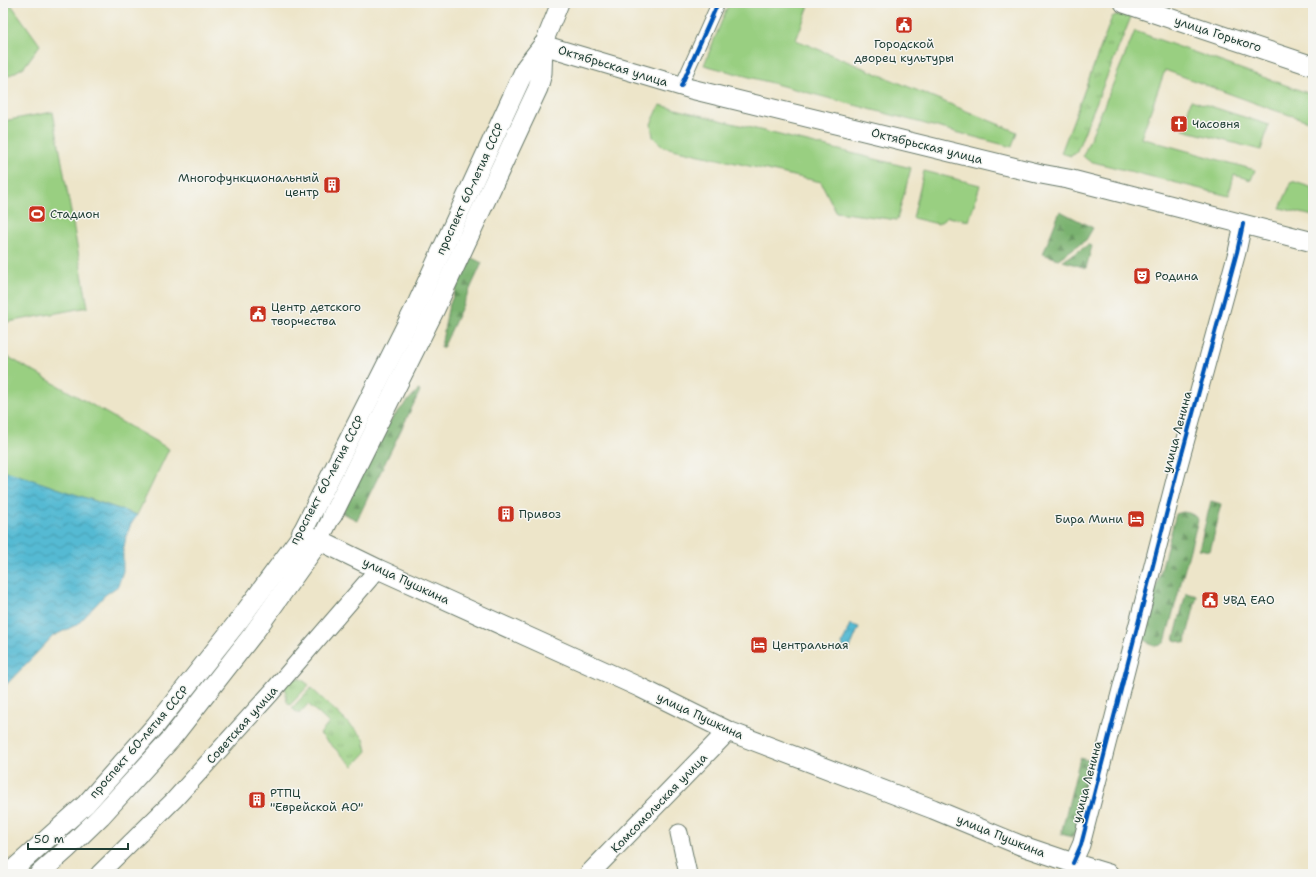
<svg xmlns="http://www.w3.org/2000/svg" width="1316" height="877" font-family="'Shantell Sans',sans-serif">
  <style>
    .grass { fill: url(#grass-tufts); stroke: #5c865a }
    .forest { fill: url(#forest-firs); stroke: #4c7852 }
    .green { fill: #99cf81; stroke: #5c865a }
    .water { fill: url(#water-waves); stroke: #3a7c84 }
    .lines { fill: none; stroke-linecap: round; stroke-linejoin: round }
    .street-casing { stroke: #677868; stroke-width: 14 }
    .secondary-casing { stroke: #677868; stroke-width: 19 }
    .primary-casing { stroke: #677868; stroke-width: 21 }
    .street { stroke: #fff; stroke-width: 12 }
    .secondary { stroke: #fff; stroke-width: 17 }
    .primary { stroke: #fff; stroke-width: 19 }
    .cycleway-casing { stroke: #f6f6f2; stroke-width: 6 }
    .cycleway { stroke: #0057b8; stroke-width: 4 }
    .labels { text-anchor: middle; stroke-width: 3; stroke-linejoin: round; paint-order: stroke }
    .street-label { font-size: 12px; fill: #1f3d34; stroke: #f6f6f2 }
    .poi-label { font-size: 12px; fill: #1f3d34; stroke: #f6f6f2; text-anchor: start }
  </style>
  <defs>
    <pattern id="grass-tufts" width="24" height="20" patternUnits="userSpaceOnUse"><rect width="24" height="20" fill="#99cf81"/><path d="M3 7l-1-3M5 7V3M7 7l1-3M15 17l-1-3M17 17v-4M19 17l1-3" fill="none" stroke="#7ca96a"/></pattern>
    <pattern id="forest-firs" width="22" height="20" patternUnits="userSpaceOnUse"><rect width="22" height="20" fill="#7ab26f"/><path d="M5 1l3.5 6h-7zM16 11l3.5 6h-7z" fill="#63925c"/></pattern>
    <pattern id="water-waves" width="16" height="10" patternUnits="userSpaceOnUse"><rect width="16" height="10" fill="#55bad3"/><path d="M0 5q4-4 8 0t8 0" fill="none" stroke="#4698ac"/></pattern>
  </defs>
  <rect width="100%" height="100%" fill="#f6f6f2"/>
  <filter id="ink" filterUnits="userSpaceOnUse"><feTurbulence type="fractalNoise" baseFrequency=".025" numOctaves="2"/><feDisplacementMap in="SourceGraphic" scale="8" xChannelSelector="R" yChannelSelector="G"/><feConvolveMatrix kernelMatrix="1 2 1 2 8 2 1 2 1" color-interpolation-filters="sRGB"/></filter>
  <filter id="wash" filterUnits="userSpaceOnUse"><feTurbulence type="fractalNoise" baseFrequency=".012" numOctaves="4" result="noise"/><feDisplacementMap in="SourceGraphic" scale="16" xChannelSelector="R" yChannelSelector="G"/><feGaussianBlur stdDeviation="0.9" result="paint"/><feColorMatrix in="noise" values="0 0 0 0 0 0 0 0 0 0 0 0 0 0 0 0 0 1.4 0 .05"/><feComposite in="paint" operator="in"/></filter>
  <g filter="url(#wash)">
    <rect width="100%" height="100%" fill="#ede5c9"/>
    <g class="grass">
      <path d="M 1123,14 L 1131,17 L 1076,153 L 1071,156 L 1061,153 L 1112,17 L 1116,15 Z"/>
      <path d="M 292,678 L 301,679 L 309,685 L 290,705 L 287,702 L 285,686 Z"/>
      <path d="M 311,688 L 364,738 L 367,751 L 353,766 L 320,734 L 329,723 L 308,704 L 299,714 L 292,708 Z"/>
    </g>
    <g class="forest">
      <path d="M 1060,211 L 1093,228 L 1086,240 L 1058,259 L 1043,254 Z"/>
      <path d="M 1088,245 L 1092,246 L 1086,268 L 1063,261 Z"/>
      <path d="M 472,258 L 482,263 L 443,348 L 441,347 L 448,309 L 466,263 Z"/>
      <path d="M 418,390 L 420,391 L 357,520 L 342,513 L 386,427 L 394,416 Z"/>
      <path d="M 1211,501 L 1222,504 L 1210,551 L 1199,549 Z"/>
      <path d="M 1183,512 C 1190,513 1194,514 1198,520 L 1165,642 C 1157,649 1149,646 1143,637 L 1176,514 Z"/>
      <path d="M 1186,593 L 1197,596 L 1185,643 L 1174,640 Z"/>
      <path d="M 1080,758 L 1094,762 L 1078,828 L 1072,837 L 1061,834 Z"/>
    </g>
    <g class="green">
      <path d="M 3,3 L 10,3 L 40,45 L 24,67 L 3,79 Z"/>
      <path d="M 729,3 L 810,3 L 796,40 L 1017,132 L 1012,147 L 704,65 Z"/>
      <path d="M 1135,31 L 1313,95 L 1313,118 L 1312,122 L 1274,110 L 1165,70 L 1141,138 L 1255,170 L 1251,180 L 1234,175 L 1229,196 L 1089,161 L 1083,156 Z"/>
      <path d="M 1191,100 L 1269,125 L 1261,150 L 1183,130 Z"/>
      <path d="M 660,105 L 911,168 L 897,220 L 836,212 L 821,182 L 664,147 L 653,137 L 651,124 Z"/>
      <path d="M 53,112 L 88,307 L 3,323 L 3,121 Z"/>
      <path d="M 924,171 L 980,185 L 969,221 L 948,217 L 938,224 L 913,218 Z"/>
      <path d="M 1292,181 L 1313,188 L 1313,216 L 1280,208 Z"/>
      <path d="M 3,354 L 169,449 L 137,515 L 3,470 Z"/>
    </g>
    <g class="water">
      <path d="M 3,470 L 137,515 L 130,526 L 126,537 L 123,552 L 123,571 L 118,586 L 105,595 L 78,624 L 53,636 L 3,688 Z"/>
      <path d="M 850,624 L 859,627 L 850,648 L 845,650 L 842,644 Z"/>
    </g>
  </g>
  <g filter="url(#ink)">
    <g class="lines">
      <defs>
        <path id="street" d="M 681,86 L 718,3"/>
        <g id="secondary">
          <path d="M 543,45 L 560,3"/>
          <path d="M 320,540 L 332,516"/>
          <path d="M 679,833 L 688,874"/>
          <path d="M 1073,863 L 1081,845 L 1177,472 L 1237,252 L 1243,224"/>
          <path d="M 99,874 L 174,800 L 271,693 L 378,569"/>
        </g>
        <g id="primary">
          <path d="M 1124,3 L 1313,66"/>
          <path d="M 543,45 L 691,89 L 1041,174 L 1068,179 L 1313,242"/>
          <path d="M 332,516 L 435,309 L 538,88 L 542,73 L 543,45"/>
          <path d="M 302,532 L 378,569 L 639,687 L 728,731 L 933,809 L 1020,845 L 1073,863 L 1109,874"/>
          <path d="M 8,874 L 86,804 L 156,725 L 240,619 L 299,539 L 418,302 L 526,67 L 543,45"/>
          <path d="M 39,874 L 67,849 L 101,816 L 171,739 L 253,634 L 320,540"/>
          <path d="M 589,874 L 728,731"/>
        </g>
      </defs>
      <use href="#street" class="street-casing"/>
      <use href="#secondary" class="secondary-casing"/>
      <use href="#primary" class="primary-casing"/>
      <use href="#street" class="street"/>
      <use href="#secondary" class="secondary"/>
      <use href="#primary" class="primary"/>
      <defs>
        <g id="cycleway">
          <path d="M 681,86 L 718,3"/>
          <path d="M 1073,863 L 1081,845 L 1177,472 L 1237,252 L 1243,224"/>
        </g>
      </defs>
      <use href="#cycleway" class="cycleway-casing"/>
      <use href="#cycleway" class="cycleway"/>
    </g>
  </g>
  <defs>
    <symbol id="civic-square" viewBox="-11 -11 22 22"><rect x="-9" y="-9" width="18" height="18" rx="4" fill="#c8321e" stroke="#f6f6f2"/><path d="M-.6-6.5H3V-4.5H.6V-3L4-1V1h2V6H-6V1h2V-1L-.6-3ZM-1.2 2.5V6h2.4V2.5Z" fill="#fff"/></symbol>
    <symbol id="church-square" viewBox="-11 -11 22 22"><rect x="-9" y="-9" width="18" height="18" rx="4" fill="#c8321e" stroke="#f6f6f2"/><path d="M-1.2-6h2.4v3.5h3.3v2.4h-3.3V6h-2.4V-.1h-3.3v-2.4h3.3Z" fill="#fff"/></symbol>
    <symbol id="building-square" viewBox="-11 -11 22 22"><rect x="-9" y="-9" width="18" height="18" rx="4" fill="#c8321e" stroke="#f6f6f2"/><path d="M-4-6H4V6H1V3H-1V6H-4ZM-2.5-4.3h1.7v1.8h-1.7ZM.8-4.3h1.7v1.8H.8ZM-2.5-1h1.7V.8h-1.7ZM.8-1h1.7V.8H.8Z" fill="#fff"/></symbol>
    <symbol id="stadium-square" viewBox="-11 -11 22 22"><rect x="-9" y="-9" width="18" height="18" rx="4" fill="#c8321e" stroke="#f6f6f2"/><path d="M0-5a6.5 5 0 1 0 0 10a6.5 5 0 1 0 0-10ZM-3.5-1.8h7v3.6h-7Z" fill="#fff"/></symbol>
    <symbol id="theatre-square" viewBox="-11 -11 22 22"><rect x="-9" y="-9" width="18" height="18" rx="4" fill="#c8321e" stroke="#f6f6f2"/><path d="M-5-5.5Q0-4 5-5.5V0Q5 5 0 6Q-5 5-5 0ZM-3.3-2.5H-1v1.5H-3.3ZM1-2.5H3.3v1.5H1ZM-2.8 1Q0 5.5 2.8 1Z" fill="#fff"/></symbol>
    <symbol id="hotel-square" viewBox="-11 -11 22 22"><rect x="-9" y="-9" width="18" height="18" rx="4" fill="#c8321e" stroke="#f6f6f2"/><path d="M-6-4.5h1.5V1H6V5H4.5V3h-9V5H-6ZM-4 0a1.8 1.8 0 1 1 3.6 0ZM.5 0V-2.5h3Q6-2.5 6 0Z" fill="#fff"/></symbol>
  </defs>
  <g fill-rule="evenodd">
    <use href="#civic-square" x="894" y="15" width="20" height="20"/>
    <use href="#church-square" x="1169" y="114" width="20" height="20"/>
    <use href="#building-square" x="322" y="175" width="20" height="20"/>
    <use href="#stadium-square" x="27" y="204" width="20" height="20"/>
    <use href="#theatre-square" x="1132" y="266" width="20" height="20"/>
    <use href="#civic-square" x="248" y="304" width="20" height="20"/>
    <use href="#building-square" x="496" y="504" width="20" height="20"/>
    <use href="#hotel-square" x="1126" y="509" width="20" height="20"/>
    <use href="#civic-square" x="1200" y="590" width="20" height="20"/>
    <use href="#hotel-square" x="749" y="635" width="20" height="20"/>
    <use href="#building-square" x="247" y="790" width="20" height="20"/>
  </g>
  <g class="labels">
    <g class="street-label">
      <text transform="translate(1218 34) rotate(18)" y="4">улица Горького</text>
      <text transform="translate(613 66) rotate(17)" y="4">Октябрьская улица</text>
      <text transform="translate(927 146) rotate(14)" y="4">Октябрьская улица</text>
      <text transform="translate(470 189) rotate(-65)" y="4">проспект 60-летия СССР</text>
      <text transform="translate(1177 432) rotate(-75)" y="4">улица Ленина</text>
      <text transform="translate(327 480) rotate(-62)" y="4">проспект 60-летия СССР</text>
      <text transform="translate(406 581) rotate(25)" y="4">улица Пушкина</text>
      <text transform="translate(700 716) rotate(25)" y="4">улица Пушкина</text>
      <text transform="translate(242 725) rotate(-48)" y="4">Советская улица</text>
      <text transform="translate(139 742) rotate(-49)" y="4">проспект 60-летия СССР</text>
      <text transform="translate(1087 782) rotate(-75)" y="4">улица Ленина</text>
      <text transform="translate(659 803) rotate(-46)" y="4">Комсомольская улица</text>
      <text transform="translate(1001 836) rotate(22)" y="4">улица Пушкина</text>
    </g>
    <g class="poi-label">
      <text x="904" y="48" text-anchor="middle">Городской<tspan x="904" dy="14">дворец культуры</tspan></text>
      <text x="1192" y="128">Часовня</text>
      <text x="319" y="182" text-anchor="end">Многофункциональный<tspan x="319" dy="14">центр</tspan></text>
      <text x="50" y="218">Стадион</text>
      <text x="1155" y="280">Родина</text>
      <text x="271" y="311">Центр детского<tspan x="271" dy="14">творчества</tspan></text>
      <text x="519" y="518">Привоз</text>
      <text x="1123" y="523" text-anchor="end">Бира Мини</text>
      <text x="1223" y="604">УВД ЕАО</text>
      <text x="772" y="649">Центральная</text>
      <text x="270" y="797">РТПЦ<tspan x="270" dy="14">"Еврейской АО"</tspan></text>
    </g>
  </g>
  <rect width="1316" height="877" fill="none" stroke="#f6f6f2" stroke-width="16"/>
  <path d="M28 843v6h100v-6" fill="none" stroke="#1f3d34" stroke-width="2"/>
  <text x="34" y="843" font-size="12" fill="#1f3d34" stroke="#f6f6f2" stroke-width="3" paint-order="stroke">50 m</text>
</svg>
